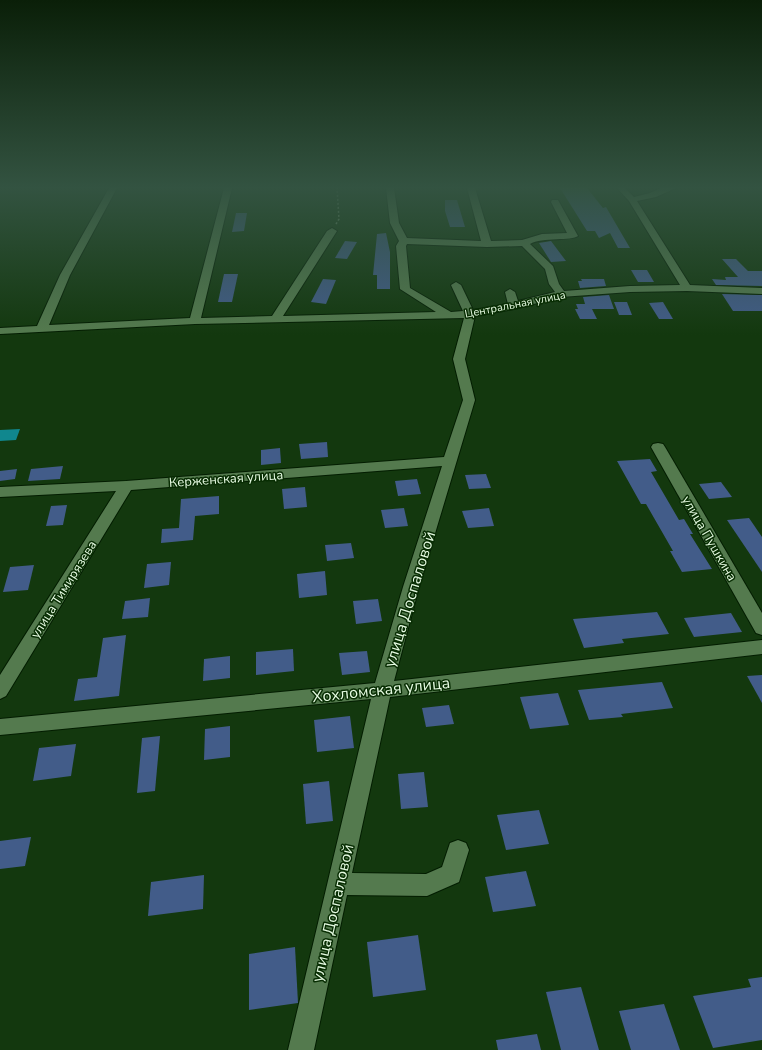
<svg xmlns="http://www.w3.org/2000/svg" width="762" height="1050" font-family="'Nunito Sans',sans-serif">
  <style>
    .water { fill: #10878e }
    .building { fill: #425c89 }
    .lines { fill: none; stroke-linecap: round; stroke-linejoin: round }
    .minor-casing { stroke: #031d01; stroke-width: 2 }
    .path { stroke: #769371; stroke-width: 1.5; stroke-dasharray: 2 2; stroke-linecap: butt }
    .minor { fill: #547a4e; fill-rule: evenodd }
    .labels { text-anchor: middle; stroke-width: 3; stroke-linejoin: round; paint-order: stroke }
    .far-street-label { font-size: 11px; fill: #e6fbe2; stroke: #082d03 }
    .street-label { font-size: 13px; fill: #e6fbe2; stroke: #082d03 }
    .near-street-label { font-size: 16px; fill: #e6fbe2; stroke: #082d03 }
  </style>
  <rect width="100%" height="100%" fill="#13380e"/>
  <path class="water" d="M 20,429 L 16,440 L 0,441 L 0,430 Z"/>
  <g class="building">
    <path d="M 560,188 L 587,188 L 603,208 L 606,207 L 630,248 L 618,248 L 610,233 L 599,238 L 595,231 L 587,231 Z"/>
    <path d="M 445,200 L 457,200 L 465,227 L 450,227 L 445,211 Z"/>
    <path d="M 236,213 L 247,213 L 244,231 L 232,232 Z"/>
    <path d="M 386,233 L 390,252 L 390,289 L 377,289 L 377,275 L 373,275 L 377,234 Z"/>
    <path d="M 345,241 L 357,242 L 347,259 L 335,258 Z"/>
    <path d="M 551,241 L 566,261 L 551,262 L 539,243 Z"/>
    <path d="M 722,259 L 736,259 L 748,271 L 762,271 L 762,286 L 716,285 L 712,279 L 726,280 L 725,277 L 738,277 Z"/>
    <path d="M 631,270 L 647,270 L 654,282 L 638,282 Z"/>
    <path d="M 224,274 L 238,274 L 232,302 L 218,302 Z"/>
    <path d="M 323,279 L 336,280 L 326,304 L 311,302 Z"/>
    <path d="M 581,279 L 604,279 L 606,286 L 580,288 L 578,281 L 582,281 Z"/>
    <path d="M 722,294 L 762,295 L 762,311 L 733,311 Z"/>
    <path d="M 609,295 L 614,309 L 592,309 L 597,319 L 580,319 L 575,309 L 578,309 L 576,304 L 585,304 L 583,297 Z"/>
    <path d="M 614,302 L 627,302 L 632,315 L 619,315 Z"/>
    <path d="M 663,302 L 673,319 L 659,319 L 649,303 Z"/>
    <path d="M 327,442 L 328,457 L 301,459 L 299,444 Z"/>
    <path d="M 280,448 L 281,463 L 261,465 L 261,450 Z"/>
    <path d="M 650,459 L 657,471 L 651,472 L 679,520 L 684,519 L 693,534 L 690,534 L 712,569 L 682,572 L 670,551 L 673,551 L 646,504 L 641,504 L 617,461 Z"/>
    <path d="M 63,466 L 60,479 L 28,481 L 31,469 Z"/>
    <path d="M 17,469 L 15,479 L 0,481 L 0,471 Z"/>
    <path d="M 486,474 L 491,488 L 469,489 L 465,475 Z"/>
    <path d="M 417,479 L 421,494 L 398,496 L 395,481 Z"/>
    <path d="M 721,482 L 732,497 L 709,499 L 699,484 Z"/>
    <path d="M 305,487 L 307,507 L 284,509 L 282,489 Z"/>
    <path d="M 219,496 L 219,514 L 195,516 L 193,540 L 161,543 L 162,529 L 179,528 L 181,499 Z"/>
    <path d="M 67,505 L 63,525 L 46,526 L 51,506 Z"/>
    <path d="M 404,508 L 408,526 L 385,528 L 381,510 Z"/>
    <path d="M 489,508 L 494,526 L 468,528 L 462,511 Z"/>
    <path d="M 749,518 L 762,537 L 762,572 L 727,520 Z"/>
    <path d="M 351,543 L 354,558 L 327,561 L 325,545 Z"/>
    <path d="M 171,562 L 169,585 L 144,588 L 147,564 Z"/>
    <path d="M 34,565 L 28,590 L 3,592 L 10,567 Z"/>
    <path d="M 325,571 L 327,595 L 299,598 L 297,574 Z"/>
    <path d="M 150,598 L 148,617 L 122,619 L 125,601 Z"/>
    <path d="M 378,599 L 382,621 L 356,624 L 353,601 Z"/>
    <path d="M 657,612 L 669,634 L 622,639 L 624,643 L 584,648 L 573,619 Z"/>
    <path d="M 731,613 L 742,632 L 694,637 L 684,618 Z"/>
    <path d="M 126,635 L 119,696 L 74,701 L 78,679 L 97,677 L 103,638 Z"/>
    <path d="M 293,649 L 294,671 L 256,675 L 256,652 Z"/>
    <path d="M 367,651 L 370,672 L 342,675 L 339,653 Z"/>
    <path d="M 230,656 L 230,678 L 203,681 L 204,659 Z"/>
    <path d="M 762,675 L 762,703 L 747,676 Z"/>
    <path d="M 662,682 L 673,708 L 621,714 L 623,717 L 589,720 L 578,690 Z"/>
    <path d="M 558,693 L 569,725 L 530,729 L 520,697 Z"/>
    <path d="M 449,705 L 454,724 L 426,727 L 422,708 Z"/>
    <path d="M 350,716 L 354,748 L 317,752 L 314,720 Z"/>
    <path d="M 230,726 L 230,757 L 204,760 L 205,729 Z"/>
    <path d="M 160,736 L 155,791 L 137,793 L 142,738 Z"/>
    <path d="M 76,744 L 71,776 L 33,781 L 39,748 Z"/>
    <path d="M 424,772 L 428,807 L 401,809 L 398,774 Z"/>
    <path d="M 329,781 L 333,821 L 306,824 L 303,784 Z"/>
    <path d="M 539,810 L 549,844 L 506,850 L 497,815 Z"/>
    <path d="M 31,837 L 25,866 L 0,869 L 0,841 Z"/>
    <path d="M 526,871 L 536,906 L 493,912 L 485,877 Z"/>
    <path d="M 204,875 L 203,909 L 148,916 L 151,882 Z"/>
    <path d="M 418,935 L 426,990 L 373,997 L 367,942 Z"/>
    <path d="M 295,947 L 298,1003 L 249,1010 L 249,954 Z"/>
    <path d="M 762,977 L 762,1040 L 713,1048 L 693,996 L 751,987 L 748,979 Z"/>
    <path d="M 581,987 L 599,1050 L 561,1050 L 546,992 Z"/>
    <path d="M 664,1004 L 680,1050 L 631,1050 L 619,1011 Z"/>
    <path d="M 537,1034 L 541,1050 L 498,1050 L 496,1040 Z"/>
  </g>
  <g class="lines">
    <defs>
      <g id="minor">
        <path d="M 109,188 L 117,188 L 70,275 L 49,325 L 190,318 L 224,188 L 232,188 L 201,318 L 272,316 L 327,231 L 332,228 L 337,231 L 283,316 L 436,312 L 400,289 L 396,246 L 399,241 L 390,223 L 386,188 L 394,188 L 399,223 L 407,238 L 481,241 L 467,188 L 475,188 L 491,241 L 522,240 L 542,234 L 567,233 L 551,202 L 552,200 L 558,200 L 578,236 C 572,241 542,237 530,244 L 553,266 L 559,284 L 564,291 L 630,286 L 680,285 L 629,201 L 617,188 L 625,188 L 634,197 L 650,193 L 661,188 L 676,188 L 656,197 L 637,201 L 690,285 L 762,288 L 762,294 L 687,291 L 630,292 L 561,297 L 514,309 L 475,316 L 465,359 L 475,400 L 419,587 L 394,681 L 762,640 L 762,654 L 390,697 L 352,873 L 426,874 L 442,867 L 450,843 L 458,840 L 466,843 L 469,850 L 459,882 L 427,896 L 347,895 L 314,1050 L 288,1050 L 371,699 L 0,735 L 0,719 L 375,683 L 403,587 L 442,466 L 131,490 L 6,696 L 0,699 L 0,675 L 116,491 L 0,497 L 0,487 L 126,481 L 444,457 L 463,400 L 453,359 L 464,318 L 195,324 L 0,334 L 0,328 L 37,326 L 60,275 ZM 407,244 L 487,247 L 522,246 L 545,269 L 549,284 L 555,292 L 518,301 L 515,292 L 510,289 L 505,292 L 508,304 L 473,310 L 461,285 L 456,282 L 451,285 L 463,311 L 451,312 L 410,288 L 406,246 Z"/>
        <path d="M 658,443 L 663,444 L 665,447 L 762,613 L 762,635 L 756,633 L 651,447 L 653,444 Z"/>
      </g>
    </defs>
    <use href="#minor" class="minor-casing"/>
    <path class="path" d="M 336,224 L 339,219 L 337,188"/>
    <use href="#minor" class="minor"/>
  </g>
  <linearGradient id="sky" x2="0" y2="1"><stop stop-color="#0a1f08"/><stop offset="0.56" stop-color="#335341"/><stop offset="1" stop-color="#335341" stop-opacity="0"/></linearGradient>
  <rect width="762" height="335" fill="url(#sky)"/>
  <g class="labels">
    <g class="far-street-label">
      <text transform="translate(515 304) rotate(-11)" y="4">Центральная улица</text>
    </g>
    <g class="street-label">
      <text transform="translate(226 478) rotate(-4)" y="5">Керженская улица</text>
      <text transform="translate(710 538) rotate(60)" y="5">улица Пушкина</text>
      <text transform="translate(63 589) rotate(-58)" y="5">улица Тимирязева</text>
    </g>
    <g class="near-street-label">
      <text transform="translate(409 599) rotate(-73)" y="6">улица Доспаловой</text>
      <text transform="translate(381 689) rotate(-6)" y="6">Хохломская улица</text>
      <text transform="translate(332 913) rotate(-77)" y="6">улица Доспаловой</text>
    </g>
  </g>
</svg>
